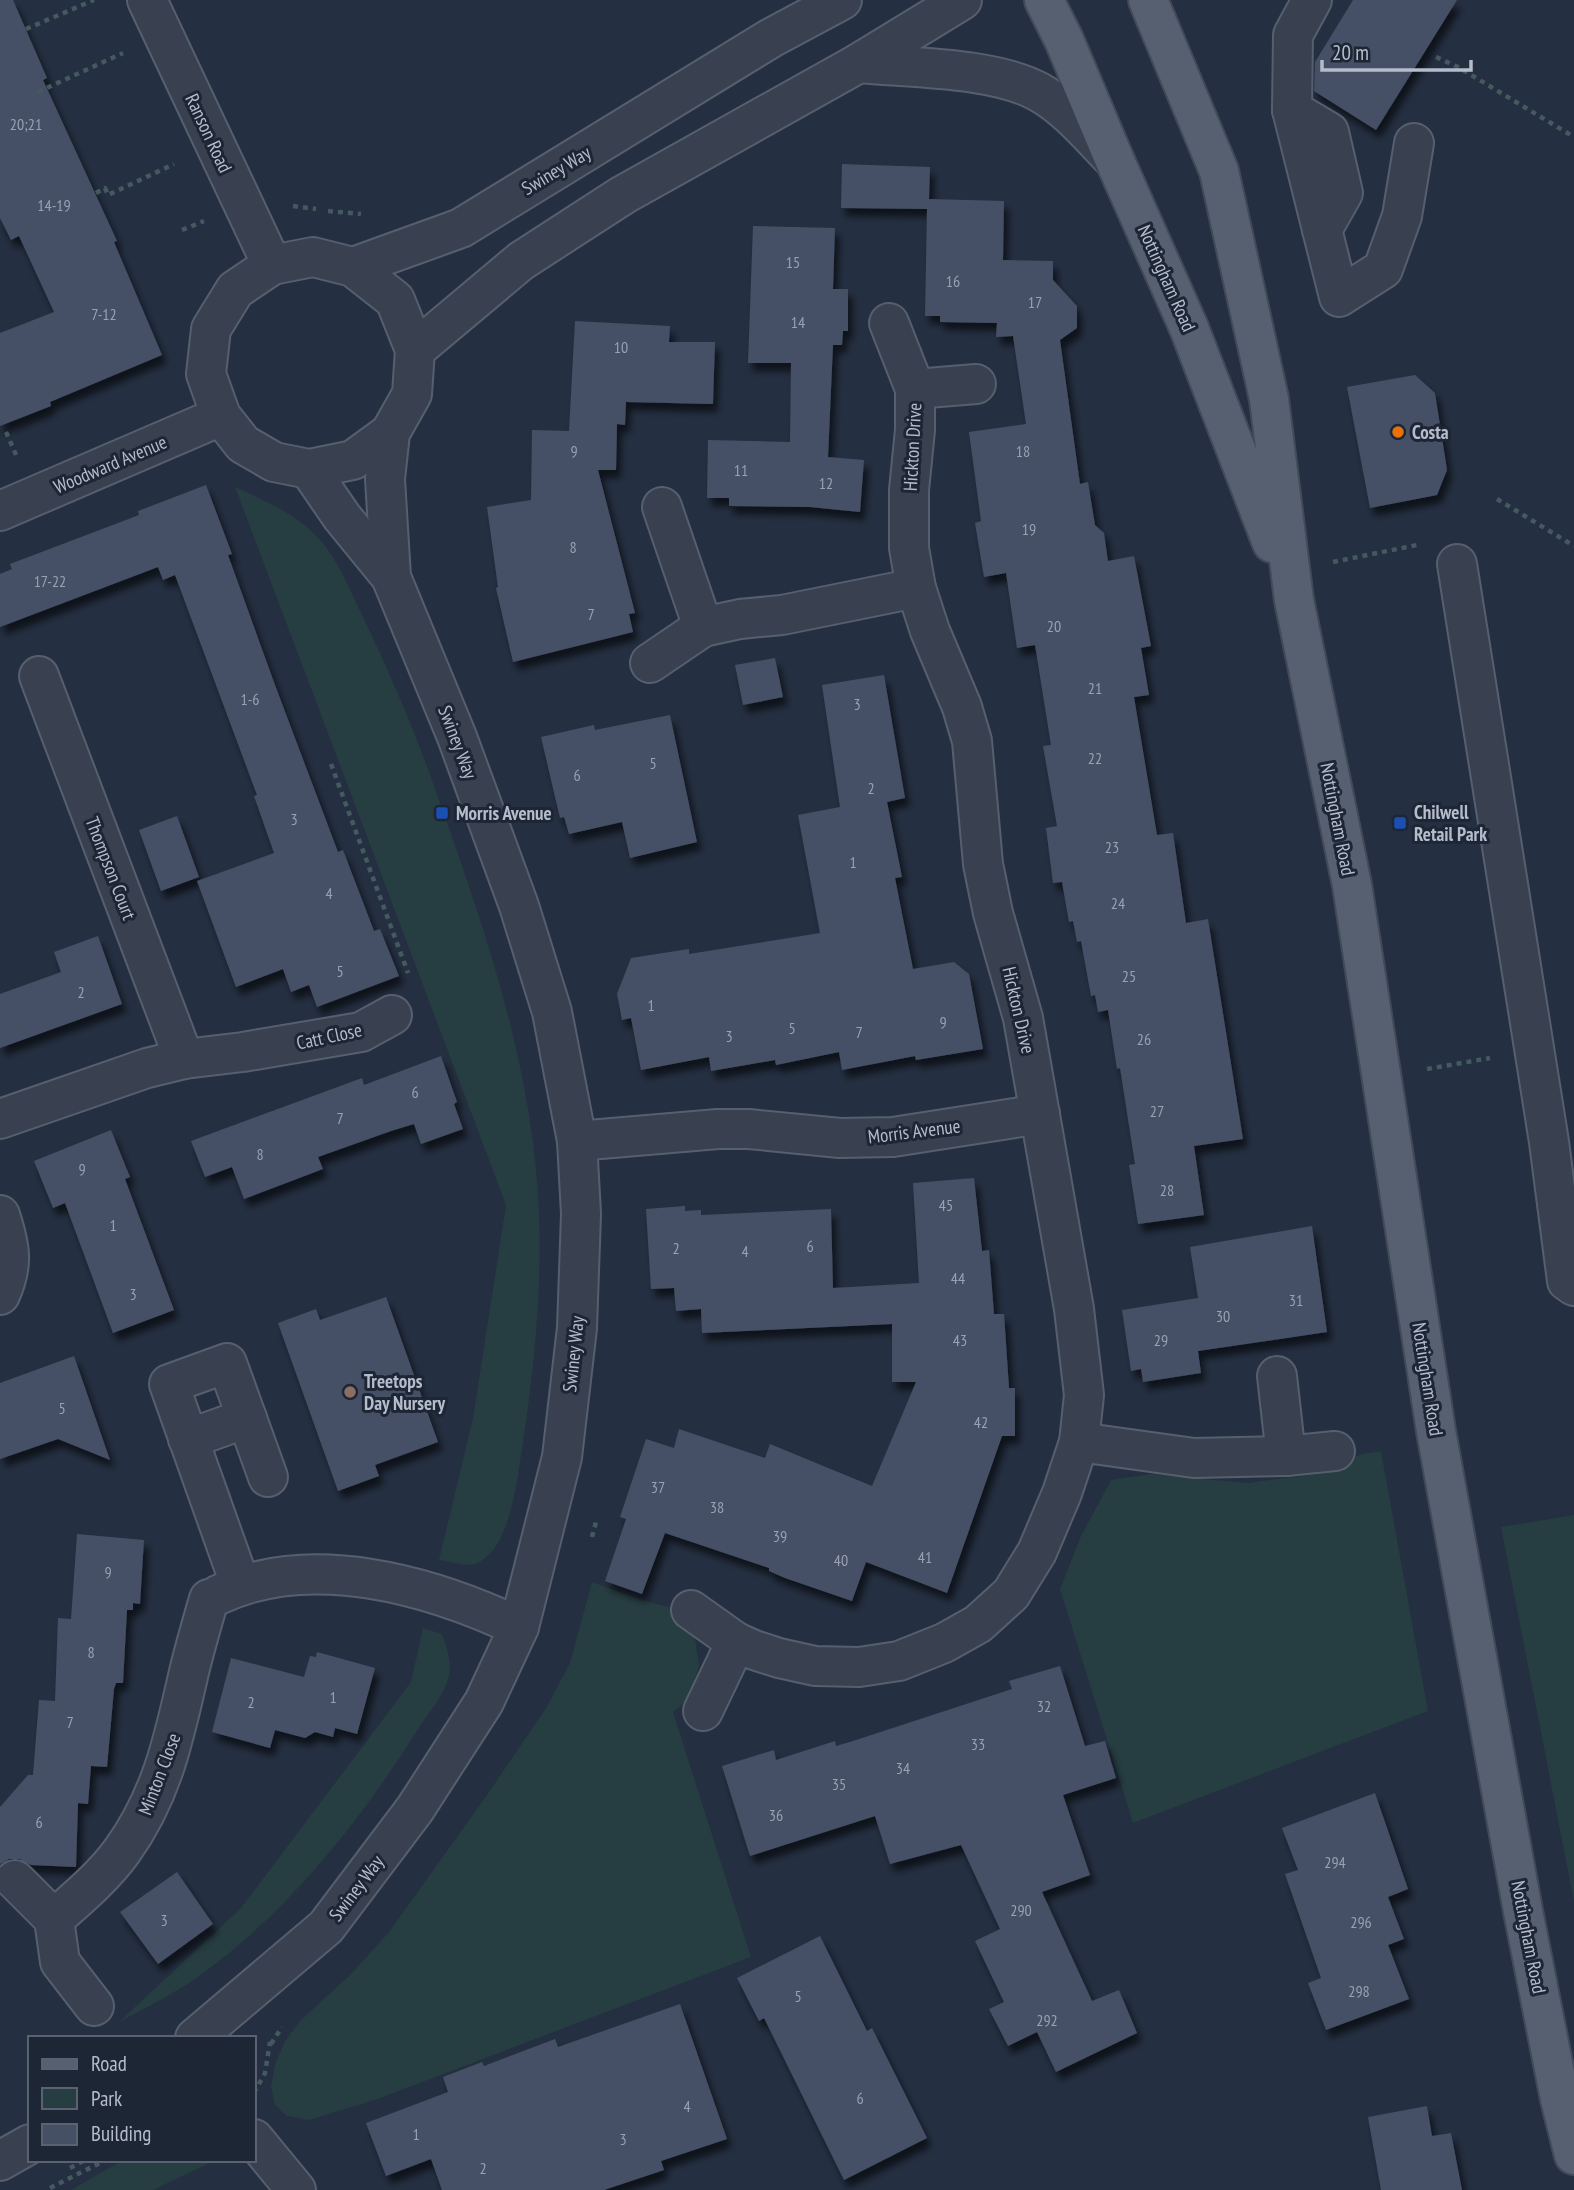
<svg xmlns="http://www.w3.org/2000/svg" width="1574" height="2190" font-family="'PT Sans Narrow',sans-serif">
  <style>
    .green { fill: #263d41 }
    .building { fill: #455065; filter: url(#shadow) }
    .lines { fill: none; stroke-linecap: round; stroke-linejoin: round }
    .minor-casing { stroke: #565f6e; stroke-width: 42 }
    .major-casing { stroke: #424a59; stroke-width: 42 }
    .path { stroke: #455a5e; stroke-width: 4.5; stroke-dasharray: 5 5; stroke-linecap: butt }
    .minor { stroke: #394150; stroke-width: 38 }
    .major { stroke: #576070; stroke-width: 38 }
    .food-dot { fill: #e8710a; stroke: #1d2635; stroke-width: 2.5 }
    .transit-dot { fill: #1a4fb4; stroke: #1d2635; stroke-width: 2.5 }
    .education-dot { fill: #8d6e63; stroke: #1d2635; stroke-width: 2.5 }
    .labels { text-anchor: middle; stroke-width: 6; stroke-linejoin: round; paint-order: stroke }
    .number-label { font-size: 16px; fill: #99a1b2 }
    .street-label { font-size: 19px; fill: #b5bccb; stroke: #1d2635 }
    .poi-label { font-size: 19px; font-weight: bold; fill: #b5bccb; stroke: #1d2635; text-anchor: start }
  </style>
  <defs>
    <filter id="shadow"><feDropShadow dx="4.5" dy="8" stdDeviation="3.5" flood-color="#0009"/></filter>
  </defs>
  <rect width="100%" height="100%" fill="#242f41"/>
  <g class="green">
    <path d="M 235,487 C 270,503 302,516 326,547 C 341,567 352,595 363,617 C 387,667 409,717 428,769 C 479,912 533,1059 539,1212 C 542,1292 534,1371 522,1449 C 517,1480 510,1552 475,1564 C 466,1567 449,1561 439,1560 L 473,1418 L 506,1205 Z"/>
    <path d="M 1381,1451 L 1428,1711 L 1133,1823 L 1060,1589 L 1081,1536 L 1111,1480 L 1151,1474 L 1247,1483 L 1326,1473 L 1347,1459 L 1362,1454 Z"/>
    <path d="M 1574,1515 L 1574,1902 L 1501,1527 Z"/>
    <path d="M 592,1582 L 641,1600 L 673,1608 L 683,1616 L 695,1638 L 699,1666 L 690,1698 L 673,1712 L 751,1957 L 375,2100 L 309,2120 L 287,2116 L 275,2105 L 271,2087 L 275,2064 L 285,2041 L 301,2020 L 351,1974 L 389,1932 L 487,1795 L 546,1708 L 570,1663 Z"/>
    <path d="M 423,1628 L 442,1634 C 447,1647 452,1662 449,1675 C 446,1693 430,1711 420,1726 C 362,1819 291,1909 202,1974 C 176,1993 147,2007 119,2022 L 241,1908 L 411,1682 Z"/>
    <path d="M 123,2160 L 216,2160 L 153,2190 L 71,2190 Z"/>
  </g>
  <g class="building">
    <path d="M 0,0 L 13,0 L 47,78 L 43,80 L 117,241 L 114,242 L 162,355 L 50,402 L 51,406 L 0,426 L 0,333 L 54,312 L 19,236 L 11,240 L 0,218 Z"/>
    <path d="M 1353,0 L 1457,0 L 1376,130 L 1314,91 L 1315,62 Z"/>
    <path d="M 842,164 L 930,167 L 929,199 L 1004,201 L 1003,260 L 1053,261 L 1053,280 L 1077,306 L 1077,328 L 1060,340 L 1080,484 L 1088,482 L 1095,525 L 1104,533 L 1108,561 L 1134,556 L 1151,646 L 1141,648 L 1149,695 L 1134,697 L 1157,835 L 1173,833 L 1186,923 L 1208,919 L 1243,1139 L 1194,1146 L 1204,1215 L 1138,1224 L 1129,1165 L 1135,1164 L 1120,1068 L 1117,1069 L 1108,1010 L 1098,1012 L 1095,995 L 1091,996 L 1081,941 L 1077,942 L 1073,921 L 1069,922 L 1062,882 L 1053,883 L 1046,828 L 1057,826 L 1043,746 L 1051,745 L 1035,645 L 1017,648 L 1006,573 L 984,577 L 975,523 L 981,521 L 969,432 L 1026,424 L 1013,336 L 996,337 L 997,323 L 940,322 L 940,316 L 925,316 L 927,209 L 841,208 Z"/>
    <path d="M 753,226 L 835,228 L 833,289 L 848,289 L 848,331 L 843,331 L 842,345 L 833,345 L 828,457 L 864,460 L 860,512 L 810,507 L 729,506 L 729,498 L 707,498 L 708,440 L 790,442 L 791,363 L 748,363 Z"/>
    <path d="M 575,321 L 670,326 L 669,342 L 715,342 L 713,404 L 626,402 L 625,425 L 617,424 L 616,470 L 598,470 L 635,613 L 629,614 L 633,632 L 513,662 L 496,588 L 498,587 L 487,507 L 531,500 L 532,430 L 569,431 Z"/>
    <path d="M 1415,375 L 1435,393 L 1447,470 L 1437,495 L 1370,508 L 1347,387 Z"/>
    <path d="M 206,485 L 232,554 L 228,555 L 275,685 L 338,852 L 343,850 L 374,931 L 380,929 L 399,976 L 317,1007 L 309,985 L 291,992 L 283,969 L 236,987 L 197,881 L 274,853 L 254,796 L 257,795 L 175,575 L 163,580 L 158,567 L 0,627 L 0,574 L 12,569 L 10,564 L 139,515 L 138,511 Z"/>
    <path d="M 775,658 L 783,697 L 743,705 L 735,665 Z"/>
    <path d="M 884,675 L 905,798 L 887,802 L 902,877 L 895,878 L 913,969 L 954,962 L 969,974 L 983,1049 L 916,1060 L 915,1056 L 842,1070 L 839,1052 L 776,1065 L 775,1060 L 711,1071 L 709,1057 L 641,1070 L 631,1018 L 622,1020 L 617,994 L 631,958 L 689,949 L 689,954 L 820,933 L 798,815 L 840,807 L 822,685 Z"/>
    <path d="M 670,715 L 697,842 L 630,858 L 622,822 L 569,834 L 564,817 L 560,818 L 541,737 L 594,725 L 595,730 Z"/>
    <path d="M 177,816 L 199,877 L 161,891 L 139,830 Z"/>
    <path d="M 98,936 L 122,1004 L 0,1048 L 0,994 L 61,972 L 54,952 Z"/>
    <path d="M 441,1056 L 457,1102 L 454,1104 L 463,1129 L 421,1144 L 414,1124 L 391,1131 L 318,1157 L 323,1169 L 244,1199 L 232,1167 L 205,1177 L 191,1141 L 362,1078 L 364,1085 Z"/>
    <path d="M 111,1130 L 130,1177 L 125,1179 L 174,1310 L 113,1333 L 65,1203 L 53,1208 L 34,1161 Z"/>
    <path d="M 974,1178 L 982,1251 L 989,1250 L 994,1314 L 1004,1314 L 1009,1388 L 1015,1388 L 1015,1436 L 1002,1436 L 947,1593 L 866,1562 L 852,1601 L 785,1578 L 769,1571 L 769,1568 L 665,1533 L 642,1594 L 605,1581 L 626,1519 L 620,1517 L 646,1439 L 674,1448 L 679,1429 L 765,1458 L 770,1444 L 872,1486 L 916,1382 L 892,1382 L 892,1324 L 702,1333 L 701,1309 L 676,1311 L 674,1288 L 651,1289 L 646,1209 L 685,1206 L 685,1211 L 701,1210 L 701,1215 L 831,1209 L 833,1288 L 919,1283 L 913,1183 Z"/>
    <path d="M 1312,1226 L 1327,1332 L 1198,1351 L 1201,1373 L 1143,1382 L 1141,1369 L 1131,1371 L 1122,1310 L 1198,1298 L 1190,1247 Z"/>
    <path d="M 386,1297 L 438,1442 L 375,1465 L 379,1476 L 338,1491 L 278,1323 L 316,1309 L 320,1320 Z"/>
    <path d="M 74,1356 L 110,1460 L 58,1439 L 0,1459 L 0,1383 Z"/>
    <path d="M 77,1534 L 144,1540 L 140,1604 L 133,1603 L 133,1610 L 127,1610 L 123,1683 L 116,1683 L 114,1689 L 107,1767 L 91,1766 L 88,1804 L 78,1803 L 76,1867 L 31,1865 L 20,1859 L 9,1859 L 0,1864 L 0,1807 L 28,1775 L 33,1775 L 39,1700 L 55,1701 L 58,1618 L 71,1619 Z"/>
    <path d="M 317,1652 L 375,1668 L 357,1734 L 335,1728 L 333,1737 L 315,1732 L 305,1738 L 275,1730 L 270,1748 L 212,1732 L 231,1658 L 304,1677 L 310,1656 L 316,1657 Z"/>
    <path d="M 1060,1666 L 1085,1746 L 1105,1741 L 1116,1778 L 1063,1795 L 1090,1875 L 1042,1892 L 1092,2001 L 1119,1990 L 1137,2033 L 1056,2072 L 1037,2032 L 1008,2046 L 989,2009 L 1004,2002 L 975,1941 L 1000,1929 L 961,1845 L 890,1864 L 875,1816 L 750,1856 L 722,1766 L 774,1750 L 776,1760 L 835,1741 L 836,1746 L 853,1741 L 1012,1689 L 1009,1681 Z"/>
    <path d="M 1375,1793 L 1408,1889 L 1388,1897 L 1404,1939 L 1388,1945 L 1409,1999 L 1326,2030 L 1308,1983 L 1321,1978 L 1285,1874 L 1298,1870 L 1282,1828 Z"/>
    <path d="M 177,1872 L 213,1924 L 158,1964 L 120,1912 Z"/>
    <path d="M 820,1936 L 867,2031 L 872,2028 L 927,2138 L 844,2180 L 764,2018 L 759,2021 L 737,1978 Z"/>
    <path d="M 680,2004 L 727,2139 L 661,2161 L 664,2170 L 604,2190 L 442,2190 L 431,2159 L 386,2176 L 366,2123 L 448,2092 L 443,2077 L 482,2062 L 484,2066 L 555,2039 L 558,2047 Z"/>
    <path d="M 1427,2106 L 1432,2136 L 1451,2133 L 1462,2190 L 1381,2190 L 1368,2117 Z"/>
  </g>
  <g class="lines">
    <defs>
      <g id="minor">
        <path d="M 147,0 L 272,265"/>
        <path d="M 1312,0 L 1293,35 L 1292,110 L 1339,297 L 1383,269 L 1402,216 L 1414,143"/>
        <path d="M 859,63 C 912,68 993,67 1039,92 C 1068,108 1092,138 1115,161"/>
        <path d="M 1292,110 L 1329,132 L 1343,193 L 1322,230"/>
        <path d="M 353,267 L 461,228 L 771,38 L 842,0"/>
        <path d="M 415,350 L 521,261 L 623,195 L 859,63 L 962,0"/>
        <path d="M 915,389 L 976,384"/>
        <path d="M 390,433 L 353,460 L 309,469 L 274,462 L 243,444 L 221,416 L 206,374 L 211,329 L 235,290 L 272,265 L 313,257 L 353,267 L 395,300 L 415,350 L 412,394 L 390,433 L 385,479 L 391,577"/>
        <path d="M 662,507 L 703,627"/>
        <path d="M 0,511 L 221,416"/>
        <path d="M 1457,564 L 1549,1142 L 1567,1281 L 1574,1286"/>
        <path d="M 650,663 L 703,627 L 740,619 L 782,615 L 916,588"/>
        <path d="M 39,676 L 184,1059"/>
        <path d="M 0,1119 L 147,1068 L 184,1059 L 243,1052 L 361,1032 L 392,1015"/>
        <path d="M 577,1141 L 718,1129 L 749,1129 L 840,1138 L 893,1137 L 1040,1114"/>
        <path d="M 0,1215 C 10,1246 14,1264 0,1295"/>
        <path d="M 1277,1376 L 1286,1456"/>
        <path d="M 188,1439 L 247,1418"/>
        <path d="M 1079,1442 L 1194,1458 L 1286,1456 L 1335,1451"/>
        <path d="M 240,1584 L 169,1384 L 227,1363 L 268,1477"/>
        <path d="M 218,1595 C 311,1551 430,1585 519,1627"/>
        <path d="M 691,1610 L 736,1642 L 754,1650 L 779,1658 L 815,1666 L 859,1667 L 899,1661 L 944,1643 L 978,1624 L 1011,1594 L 1037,1552 L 1062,1493 L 1079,1442 L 1084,1395 L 1074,1309 L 1023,1018 L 993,913 L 983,864 L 972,741 L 962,707 L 930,631 L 916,588 L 909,548 L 909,490 L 915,430 L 915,389 L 889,323"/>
        <path d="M 703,1711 L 736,1642"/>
        <path d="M 15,1880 L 54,1919 L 60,1962 L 94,2006"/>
        <path d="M 54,1919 C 78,1898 104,1876 122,1851 C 163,1794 174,1737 189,1672 C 195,1647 202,1623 209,1599"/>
        <path d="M 195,2038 L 326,1927 L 415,1809 L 484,1702 L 519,1627 L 562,1457 L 577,1328 L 581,1214 L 577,1141 L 552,1012 L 519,906 L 457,737 L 391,577 L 342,517 L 309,469"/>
        <path d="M 254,2139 L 296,2190"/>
        <path d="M 0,2161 L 30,2144"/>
      </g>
      <g id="major">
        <path d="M 1044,0 L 1064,40 L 1115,161 L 1189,328 L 1272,543"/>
        <path d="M 1148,0 L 1219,171 L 1269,399 L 1294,600 L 1352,885 L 1436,1431 L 1523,1911 L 1560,2099 L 1574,2155"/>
      </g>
    </defs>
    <use href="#minor" class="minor-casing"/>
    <use href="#major" class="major-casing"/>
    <g class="path">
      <path d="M 26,29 L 94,0"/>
      <path d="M 1436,57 L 1458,67 L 1574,137"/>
      <path d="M 38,92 L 123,53"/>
      <path d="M 96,193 L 105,188 L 108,195 L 174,164"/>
      <path d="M 293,206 L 316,209"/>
      <path d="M 328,211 L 361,214"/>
      <path d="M 182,230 L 204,221"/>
      <path d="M 6,432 L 17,457"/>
      <path d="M 1497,499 L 1574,546"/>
      <path d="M 1333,562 L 1417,545"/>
      <path d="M 331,764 L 408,973"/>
      <path d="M 1427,1069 L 1490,1058"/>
      <path d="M 592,1537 L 597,1518"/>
      <path d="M 271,2044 L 282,2027"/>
      <path d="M 254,2093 L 265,2073 L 270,2042"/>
      <path d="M 70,2168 L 85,2160"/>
      <path d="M 50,2188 L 106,2160"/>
    </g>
    <use href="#minor" class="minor"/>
    <use href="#major" class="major"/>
  </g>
  <circle class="food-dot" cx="1398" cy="432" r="7"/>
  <g class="transit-dot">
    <rect x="435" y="806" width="14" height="14" rx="3.5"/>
    <rect x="1393" y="816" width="14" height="14" rx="3.5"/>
  </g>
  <circle class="education-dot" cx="350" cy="1392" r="7"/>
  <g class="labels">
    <g class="number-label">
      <text x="26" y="130">20;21</text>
      <text x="54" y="211">14-19</text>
      <text x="793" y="268">15</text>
      <text x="953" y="287">16</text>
      <text x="1035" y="308">17</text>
      <text x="104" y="320">7-12</text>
      <text x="798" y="328">14</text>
      <text x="621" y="353">10</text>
      <text x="574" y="457">9</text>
      <text x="1023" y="457">18</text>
      <text x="741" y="476">11</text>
      <text x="826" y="489">12</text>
      <text x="1029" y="535">19</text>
      <text x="573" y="553">8</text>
      <text x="50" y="587">17-22</text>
      <text x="591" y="620">7</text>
      <text x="1054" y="632">20</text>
      <text x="1095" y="694">21</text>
      <text x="250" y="705">1-6</text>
      <text x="857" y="710">3</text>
      <text x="1095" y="764">22</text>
      <text x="653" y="769">5</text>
      <text x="577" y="781">6</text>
      <text x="871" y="794">2</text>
      <text x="294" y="825">3</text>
      <text x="1112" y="853">23</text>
      <text x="853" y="868">1</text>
      <text x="329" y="899">4</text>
      <text x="1118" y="909">24</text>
      <text x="340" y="977">5</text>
      <text x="1129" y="982">25</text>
      <text x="81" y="998">2</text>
      <text x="651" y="1011">1</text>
      <text x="943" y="1028">9</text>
      <text x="792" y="1034">5</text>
      <text x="859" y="1038">7</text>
      <text x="729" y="1042">3</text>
      <text x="1144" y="1045">26</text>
      <text x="415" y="1098">6</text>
      <text x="1157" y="1117">27</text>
      <text x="340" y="1124">7</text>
      <text x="260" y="1160">8</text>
      <text x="82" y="1175">9</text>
      <text x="1167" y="1196">28</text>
      <text x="946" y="1211">45</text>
      <text x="113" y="1231">1</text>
      <text x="810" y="1252">6</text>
      <text x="676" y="1254">2</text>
      <text x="745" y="1257">4</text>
      <text x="958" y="1284">44</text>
      <text x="133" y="1300">3</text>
      <text x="1296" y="1306">31</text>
      <text x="1223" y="1322">30</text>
      <text x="960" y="1346">43</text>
      <text x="1161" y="1346">29</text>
      <text x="62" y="1414">5</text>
      <text x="981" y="1428">42</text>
      <text x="658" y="1493">37</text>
      <text x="717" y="1513">38</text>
      <text x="780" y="1542">39</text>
      <text x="925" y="1563">41</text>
      <text x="841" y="1566">40</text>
      <text x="108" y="1578">9</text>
      <text x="91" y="1658">8</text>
      <text x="333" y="1703">1</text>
      <text x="251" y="1708">2</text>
      <text x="1044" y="1712">32</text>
      <text x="70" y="1728">7</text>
      <text x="978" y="1750">33</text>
      <text x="903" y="1774">34</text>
      <text x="839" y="1790">35</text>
      <text x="776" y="1821">36</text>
      <text x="39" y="1828">6</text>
      <text x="1335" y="1868">294</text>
      <text x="1021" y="1916">290</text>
      <text x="164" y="1926">3</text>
      <text x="1361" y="1928">296</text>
      <text x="1359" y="1997">298</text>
      <text x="798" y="2002">5</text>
      <text x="1047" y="2026">292</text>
      <text x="860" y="2104">6</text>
      <text x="687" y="2112">4</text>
      <text x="416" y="2140">1</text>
      <text x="623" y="2145">3</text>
      <text x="483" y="2174">2</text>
    </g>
    <g class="street-label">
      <text transform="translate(209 133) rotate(65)" y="7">Ranson Road</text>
      <text transform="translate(556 170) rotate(-31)" y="7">Swiney Way</text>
      <text transform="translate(1167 278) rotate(66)" y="7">Nottingham Road</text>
      <text transform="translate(912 447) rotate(-87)" y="7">Hickton Drive</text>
      <text transform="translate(110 464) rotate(-23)" y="7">Woodward Avenue</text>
      <text transform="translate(458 742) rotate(69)" y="7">Swiney Way</text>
      <text transform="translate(1338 819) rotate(79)" y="7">Nottingham Road</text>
      <text transform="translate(111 868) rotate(69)" y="7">Thompson Court</text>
      <text transform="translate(1019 1010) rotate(77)" y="7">Hickton Drive</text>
      <text transform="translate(329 1036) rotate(-12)" y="7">Catt Close</text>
      <text transform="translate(914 1131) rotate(-7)" y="7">Morris Avenue</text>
      <text transform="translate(573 1354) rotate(-84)" y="7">Swiney Way</text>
      <text transform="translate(1428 1379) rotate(81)" y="7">Nottingham Road</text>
      <text transform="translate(159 1774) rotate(-69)" y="7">Minton Close</text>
      <text transform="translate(356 1888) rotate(-53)" y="7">Swiney Way</text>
      <text transform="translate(1529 1937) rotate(79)" y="7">Nottingham Road</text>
    </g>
    <g class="poi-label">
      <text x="1412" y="439">Costa</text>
      <text x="1414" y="819">Chilwell<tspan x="1414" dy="22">Retail Park</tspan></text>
      <text x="456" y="820">Morris Avenue</text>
      <text x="364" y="1388">Treetops<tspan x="364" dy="22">Day Nursery</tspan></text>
    </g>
  </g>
  <rect x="28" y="2036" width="228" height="126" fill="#1d2635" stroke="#5a6271" stroke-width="2"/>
  <rect x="42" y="2059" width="35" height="10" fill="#576070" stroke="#5a6271" stroke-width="2"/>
  <text x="91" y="2071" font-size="21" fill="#b5bccb">Road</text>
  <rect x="42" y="2088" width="35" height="21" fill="#263d41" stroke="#5a6271" stroke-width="2"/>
  <text x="91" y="2106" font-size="21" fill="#b5bccb">Park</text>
  <rect x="42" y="2124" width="35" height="21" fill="#455065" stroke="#5a6271" stroke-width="2"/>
  <text x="91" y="2141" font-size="21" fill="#b5bccb">Building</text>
  <path d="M1322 60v10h149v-10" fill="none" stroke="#b5bccb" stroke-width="3.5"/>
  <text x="1332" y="60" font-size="21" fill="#b5bccb" stroke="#1d2635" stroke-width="5" paint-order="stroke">20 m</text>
</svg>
